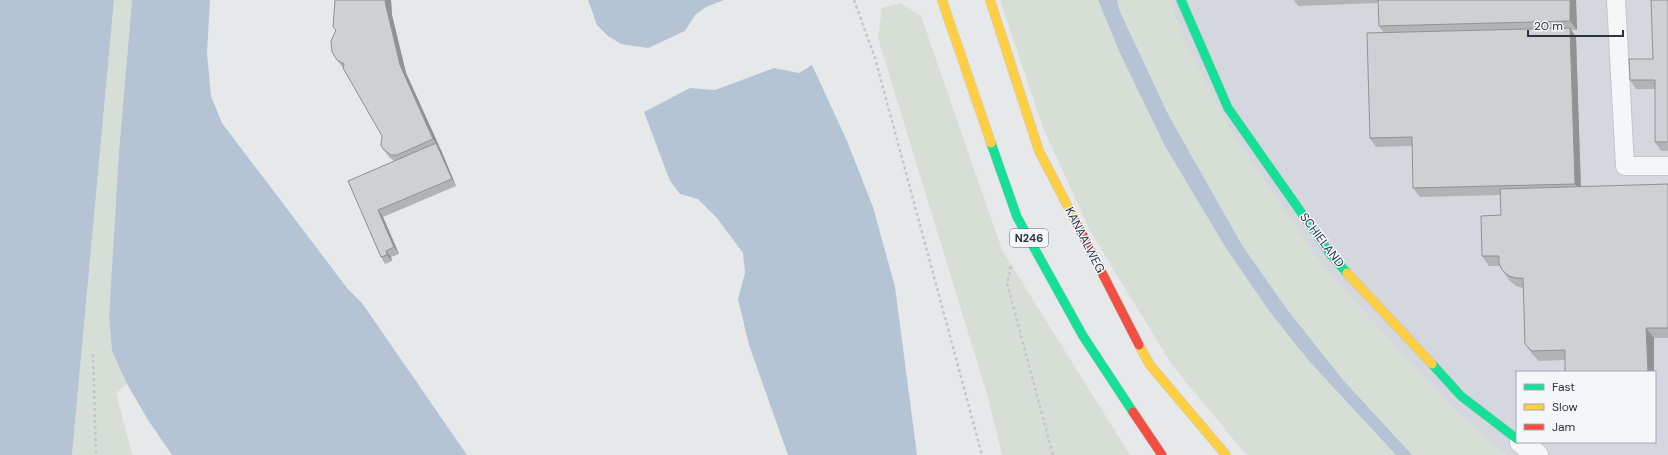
<svg xmlns="http://www.w3.org/2000/svg" width="1668" height="455" font-family="'DM Sans',sans-serif">
  <style>
    .built { fill: #d4d7dd; fill-rule: evenodd }
    .green { fill: #d6ded6 }
    .water { fill: #b4c4d5 }
    .lines { fill: none; stroke-linecap: round; stroke-linejoin: round }
    .lane-casing { stroke: #c4c6c8; stroke-width: 20 }
    .street-casing { stroke: #c4c6c8; stroke-width: 24 }
    .fast-casing { stroke: #c4c6c8; stroke-width: 10 }
    .slow-casing { stroke: #c4c6c8; stroke-width: 10 }
    .jam-casing { stroke: #c4c6c8; stroke-width: 10 }
    .path { stroke: #c5c6ca; stroke-width: 2.5; stroke-dasharray: 3 3; stroke-linecap: butt }
    .lane { stroke: #f5f6f7; stroke-width: 18 }
    .street { stroke: #f5f6f7; stroke-width: 22 }
    .fast { stroke: #16e098; stroke-width: 9 }
    .slow { stroke: #ffcf43; stroke-width: 9 }
    .jam { stroke: #f24e42; stroke-width: 9 }
    .wall { fill: #b1b3b5 }
    .shaded-wall { fill: #909294 }
    .building { fill: #ced0d3; stroke: #909294 }
    .labels { text-anchor: middle; stroke-width: 3; stroke-linejoin: round; paint-order: stroke }
    .shield { fill: #f4f6f9; stroke: #676e7b; stroke-width: 1 }
    .shield-label { font-size: 11px; font-weight: bold; fill: #2b3445 }
    .street-label { font-size: 12px; fill: #2b3445; stroke: #f4f6f9 }
  </style>
  <rect width="100%" height="100%" fill="#e6e8ea"/>
  <path class="built" d="M 1098,0 L 1668,0 L 1668,455 L 1396,455 ZM 1517,372 L 1655,372 L 1655,442 L 1517,442 Z"/>
  <g class="green">
    <path d="M 114,0 L 132,0 L 119,151 L 109,317 L 112,351 L 127,384 L 116,393 L 132,455 L 72,455 Z"/>
    <path d="M 1000,0 L 1098,0 L 1119,51 L 1226,248 L 1269,311 L 1309,361 L 1396,455 L 1248,455 L 1244,452 L 1172,365 L 1090,231 L 1042,125 Z"/>
    <path d="M 1117,0 L 1170,0 L 1185,41 L 1232,132 L 1324,268 L 1457,412 L 1506,455 L 1412,455 L 1344,381 L 1286,308 L 1242,245 L 1169,116 L 1120,12 Z"/>
    <path d="M 901,3 L 921,16 L 1002,250 L 1130,455 L 1002,455 L 986,391 L 878,38 L 882,8 Z"/>
  </g>
  <g class="water">
    <path d="M 0,0 L 114,0 L 72,455 L 0,455 Z"/>
    <path d="M 132,0 L 210,0 L 207,53 L 211,96 L 222,123 L 347,288 L 362,303 L 467,455 L 172,455 L 148,420 L 127,384 L 112,351 L 109,317 L 119,151 Z"/>
    <path d="M 588,0 L 724,0 L 706,7 L 695,15 L 685,31 L 648,48 L 621,44 L 608,36 L 597,25 Z"/>
    <path d="M 1098,0 L 1117,0 L 1120,12 L 1169,116 L 1242,245 L 1286,308 L 1344,381 L 1412,455 L 1396,455 L 1309,361 L 1269,311 L 1226,248 L 1165,146 L 1119,51 Z"/>
    <path d="M 812,65 L 847,141 L 873,207 L 895,287 L 917,455 L 788,455 L 749,345 L 738,299 L 745,273 L 743,253 L 717,218 L 698,199 L 680,194 L 670,181 L 644,112 L 690,88 L 715,90 L 774,68 L 799,73 Z"/>
  </g>
  <g class="lines">
    <defs>
      <path id="lane" d="M 1616,0 L 1625,166 L 1668,166"/>
      <path id="street" d="M 1521,442 L 1537,455"/>
      <g id="fast">
        <path d="M 1181,0 L 1228,108 L 1331,255 L 1347,273"/>
        <path d="M 991,143 L 1017,217 L 1083,336 L 1133,412"/>
        <path d="M 1432,364 L 1461,396 L 1517,439"/>
      </g>
      <g id="slow">
        <path d="M 942,0 L 991,143"/>
        <path d="M 990,0 L 1039,151 L 1076,222"/>
        <path d="M 1347,273 L 1432,364"/>
        <path d="M 1139,345 L 1150,365 L 1226,455"/>
      </g>
      <g id="jam">
        <path d="M 1076,222 L 1139,345"/>
        <path d="M 1133,412 L 1162,455"/>
      </g>
    </defs>
    <use href="#lane" class="lane-casing"/>
    <use href="#street" class="street-casing"/>
    <use href="#fast" class="fast-casing"/>
    <use href="#slow" class="slow-casing"/>
    <use href="#jam" class="jam-casing"/>
    <g class="path">
      <path d="M 854,0 L 875,58 L 982,455"/>
      <path d="M 1011,266 L 1007,283 L 1053,455"/>
      <path d="M 93,354 L 96,455"/>
    </g>
    <use href="#lane" class="lane"/>
    <use href="#street" class="street"/>
    <use href="#fast" class="fast"/>
    <use href="#slow" class="slow"/>
    <use href="#jam" class="jam"/>
  </g>
  <g class="wall">
    <path d="M 335,0 L 391,0 L 392,15 L 406,73 L 441,150 L 456,186 L 383,217 L 399,254 L 391,257 L 392,261 L 385,264 L 381,257 L 348,181 L 394,161 L 390,158 L 383,149 L 382,136 L 344,69 L 337,60 L 336,31 L 333,27 Z"/>
    <path d="M 1294,0 L 1576,0 L 1577,30 L 1571,30 L 1576,37 L 1581,187 L 1668,184 L 1668,338 L 1654,338 L 1654,372 L 1565,372 L 1565,360 L 1539,361 L 1532,354 L 1525,344 L 1523,288 L 1516,286 L 1509,280 L 1502,270 L 1500,266 L 1489,266 L 1482,256 L 1501,215 L 1500,195 L 1420,197 L 1413,188 L 1412,146 L 1376,147 L 1370,138 L 1384,33 L 1379,26 L 1378,3 L 1298,6 Z"/>
    <path d="M 1668,0 L 1668,151 L 1661,151 L 1655,142 L 1655,89 L 1636,89 L 1630,80 L 1653,59 Z"/>
  </g>
  <g class="shaded-wall">
    <path d="M 385,0 L 391,0 L 392,15 L 406,73 L 440,148 L 433,139 L 400,65 L 386,6 Z"/>
    <path d="M 1570,0 L 1576,0 L 1577,30 L 1570,21 Z"/>
    <path d="M 1570,28 L 1576,37 L 1581,193 L 1575,184 Z"/>
    <path d="M 436,143 L 441,150 L 456,186 L 452,179 Z"/>
    <path d="M 378,210 L 383,217 L 399,254 L 394,247 Z"/>
    <path d="M 386,251 L 391,257 L 392,261 L 387,255 Z"/>
    <path d="M 1646,328 L 1654,338 L 1654,372 L 1648,372 Z"/>
  </g>
  <g class="building">
    <path d="M 335,0 L 385,0 L 386,6 L 400,65 L 433,139 L 397,155 L 391,155 L 383,149 L 381,145 L 382,136 L 343,68 L 344,64 L 337,60 L 332,52 L 331,41 L 336,30 L 333,27 Z"/>
    <path d="M 1378,0 L 1570,0 L 1570,21 L 1379,26 Z"/>
    <path d="M 1651,0 L 1668,0 L 1668,142 L 1655,142 L 1655,80 L 1630,80 L 1629,59 L 1653,59 Z"/>
    <path d="M 1570,28 L 1575,184 L 1413,188 L 1412,137 L 1370,138 L 1367,33 Z"/>
    <path d="M 436,143 L 452,179 L 378,210 L 394,247 L 386,251 L 387,255 L 381,257 L 348,181 Z"/>
    <path d="M 1668,184 L 1668,328 L 1646,328 L 1648,372 L 1565,372 L 1565,350 L 1532,351 L 1525,344 L 1523,278 L 1516,278 L 1509,276 L 1502,270 L 1499,263 L 1499,256 L 1482,256 L 1481,216 L 1501,215 L 1500,189 Z"/>
  </g>
  <g class="labels">
    <rect class="shield" x="1010" y="229" width="38" height="18" rx="3"/>
    <g class="shield-label">
      <text x="1029" y="242">N246</text>
    </g>
    <g class="street-label">
      <text transform="translate(1085 240) rotate(63)" y="4">KANAALWEG</text>
      <text transform="translate(1322 240) rotate(53)" y="4">SCHIELAND</text>
    </g>
  </g>
  <rect x="1516" y="371" width="140" height="72" fill="#f4f6f9" stroke="#a4a8b1"/>
  <rect x="1524" y="384" width="20" height="6" fill="#16e098" stroke="#a4a8b1"/>
  <text x="1552" y="391" font-size="12" fill="#2b3445">Fast</text>
  <rect x="1524" y="404" width="20" height="6" fill="#ffcf43" stroke="#a4a8b1"/>
  <text x="1552" y="411" font-size="12" fill="#2b3445">Slow</text>
  <rect x="1524" y="424" width="20" height="6" fill="#f24e42" stroke="#a4a8b1"/>
  <text x="1552" y="431" font-size="12" fill="#2b3445">Jam</text>
  <path d="M1528 30v6h95v-6" fill="none" stroke="#2b3445" stroke-width="2"/>
  <text x="1534" y="30" font-size="12" fill="#2b3445" stroke="#f4f6f9" stroke-width="3" paint-order="stroke">20 m</text>
</svg>
